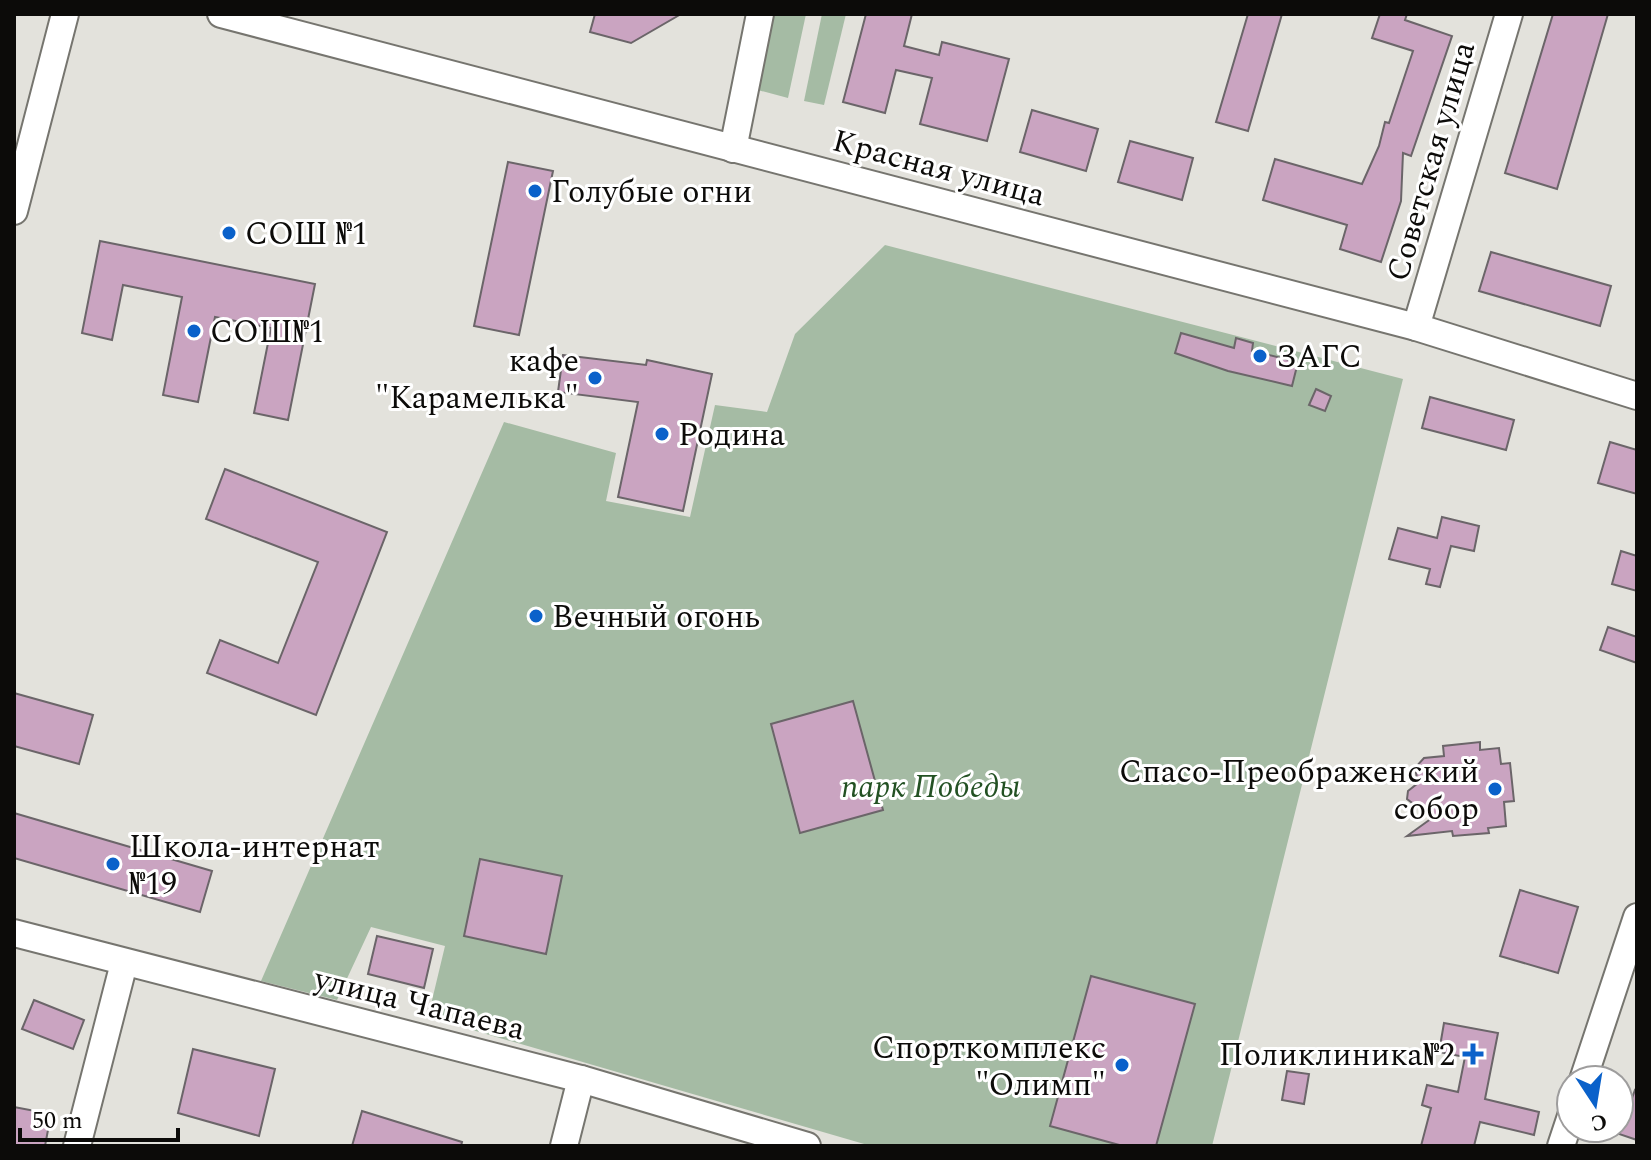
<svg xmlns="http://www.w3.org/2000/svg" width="1651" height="1160" font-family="Spectral,serif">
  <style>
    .green { fill: #a5bba4 }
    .building { fill: #caa4c1; stroke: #6b6569; stroke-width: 2 }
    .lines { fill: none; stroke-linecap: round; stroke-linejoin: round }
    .minor-casing { stroke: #76756f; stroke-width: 30 }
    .minor { stroke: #fff; stroke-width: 26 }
    .poi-dot { fill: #0a61ca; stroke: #fff; stroke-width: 3 }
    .labels { text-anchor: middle; stroke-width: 6; stroke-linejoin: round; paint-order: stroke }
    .street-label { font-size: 32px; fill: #0c0b09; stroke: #fff }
    .poi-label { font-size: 32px; fill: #0c0b09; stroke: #fff; text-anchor: start }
    .park-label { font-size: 32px; font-style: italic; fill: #235123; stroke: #fff }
  </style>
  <rect width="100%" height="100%" fill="#e3e2dc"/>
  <g class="green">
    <path d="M 769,14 L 806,14 L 788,98 L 754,89 Z"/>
    <path d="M 822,14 L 846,14 L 824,105 L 804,101 Z"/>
    <path d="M 885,245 L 1403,379 L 1212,1146 L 871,1146 L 428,1017 L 445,946 L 371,927 L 337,1000 L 261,981 L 504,422 L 616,453 L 606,501 L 690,517 L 715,405 L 767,412 L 795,334 Z"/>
  </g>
  <g class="building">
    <path d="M 595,14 L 681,14 L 631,43 L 590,32 Z"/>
    <path d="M 866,14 L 912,14 L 904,46 L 939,55 L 942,42 L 1009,59 L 987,141 L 920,124 L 932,78 L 896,70 L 885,113 L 843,102 Z"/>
    <path d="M 1248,14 L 1282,14 L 1248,131 L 1216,122 Z"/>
    <path d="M 1380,14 L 1407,14 L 1405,20 L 1452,36 L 1411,156 L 1403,153 L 1401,201 L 1381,262 L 1340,249 L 1347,225 L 1263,200 L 1275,159 L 1362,184 L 1379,146 L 1385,122 L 1389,123 L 1413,51 L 1372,38 Z"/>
    <path d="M 1553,14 L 1608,14 L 1557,189 L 1505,173 Z"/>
    <path d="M 1032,110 L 1098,129 L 1086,171 L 1020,152 Z"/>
    <path d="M 1130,141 L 1193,158 L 1182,200 L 1118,182 Z"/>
    <path d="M 508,162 L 553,171 L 519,335 L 474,326 Z"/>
    <path d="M 100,241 L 315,284 L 288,420 L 254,413 L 271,328 L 215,317 L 198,402 L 163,395 L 182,297 L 123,285 L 112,340 L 82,333 Z"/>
    <path d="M 1491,252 L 1611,286 L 1600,326 L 1479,291 Z"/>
    <path d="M 1181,333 L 1234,348 L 1236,338 L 1253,343 L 1252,351 L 1298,362 L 1292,386 L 1228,371 L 1175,353 Z"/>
    <path d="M 563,355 L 646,365 L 647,360 L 712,374 L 683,511 L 618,497 L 638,402 L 558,392 Z"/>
    <path d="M 1316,389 L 1331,396 L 1325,411 L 1309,405 Z"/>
    <path d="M 1430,397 L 1514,420 L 1506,450 L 1422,428 Z"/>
    <path d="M 1610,442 L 1637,450 L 1637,494 L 1598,483 Z"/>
    <path d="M 225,469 L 387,532 L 316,715 L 207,673 L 220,640 L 278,663 L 318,562 L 206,519 Z"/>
    <path d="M 1442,517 L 1479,526 L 1474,551 L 1451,546 L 1440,587 L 1426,584 L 1430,569 L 1389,559 L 1398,528 L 1437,538 Z"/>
    <path d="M 1621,551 L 1637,556 L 1637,591 L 1612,584 Z"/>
    <path d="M 1608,627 L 1637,637 L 1637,663 L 1600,650 Z"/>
    <path d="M 14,693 L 93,715 L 79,764 L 14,746 Z"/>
    <path d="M 853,701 L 883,810 L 800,833 L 771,724 Z"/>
    <path d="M 1480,742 L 1480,750 L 1499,748 L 1501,764 L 1510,763 L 1514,801 L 1504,802 L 1506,826 L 1488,828 L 1489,833 L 1453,836 L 1452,831 L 1407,836 L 1432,818 L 1407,799 L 1408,791 L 1418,783 L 1415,768 L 1424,758 L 1444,756 L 1443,746 Z"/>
    <path d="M 14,813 L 212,871 L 200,912 L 14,858 Z"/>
    <path d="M 480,859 L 562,876 L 546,954 L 464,936 Z"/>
    <path d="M 1520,890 L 1578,907 L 1558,973 L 1500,956 Z"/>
    <path d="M 377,936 L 433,949 L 424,988 L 368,974 Z"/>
    <path d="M 1091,976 L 1195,1004 L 1156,1146 L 1123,1146 L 1050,1126 Z"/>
    <path d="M 34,1000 L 84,1020 L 73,1049 L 22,1029 Z"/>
    <path d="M 1444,1023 L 1498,1033 L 1485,1099 L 1539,1112 L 1534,1135 L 1480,1122 L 1474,1146 L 1421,1146 L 1431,1108 L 1422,1105 L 1427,1085 L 1458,1092 L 1465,1057 L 1439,1052 Z"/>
    <path d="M 193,1049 L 275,1069 L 259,1136 L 178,1113 Z"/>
    <path d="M 1287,1071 L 1309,1074 L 1304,1104 L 1282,1100 Z"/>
    <path d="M 1635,1090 L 1637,1091 L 1637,1140 L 1619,1134 Z"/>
    <path d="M 14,1107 L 51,1114 L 45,1146 L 14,1146 Z"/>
    <path d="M 362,1111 L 462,1142 L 461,1146 L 352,1146 Z"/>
  </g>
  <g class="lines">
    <defs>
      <g id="minor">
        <path d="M 221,14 L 1416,327 L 1637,396"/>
        <path d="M 733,149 L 760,14"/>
        <path d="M 14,211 L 65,14"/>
        <path d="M 1416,327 L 1509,14"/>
        <path d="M 14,933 L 581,1079 L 807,1146"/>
        <path d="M 1583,1080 L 1637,917"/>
        <path d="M 77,1146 L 124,963"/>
        <path d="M 564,1146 L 581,1079"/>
        <path d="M 1561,1146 L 1571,1116"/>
      </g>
    </defs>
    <use href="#minor" class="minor-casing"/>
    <use href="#minor" class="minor"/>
  </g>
  <g class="poi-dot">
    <circle cx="535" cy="191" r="8"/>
    <circle cx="229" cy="233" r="8"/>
    <circle cx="194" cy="331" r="8"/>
    <circle cx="1260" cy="356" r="8"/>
    <circle cx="595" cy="378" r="8"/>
    <circle cx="662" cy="434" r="8"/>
    <circle cx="536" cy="616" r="8"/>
    <circle cx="1495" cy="789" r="8"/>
    <circle cx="113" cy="864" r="8"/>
    <path d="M1469 1042h8v8h8v8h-8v8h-8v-8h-8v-8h8z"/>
    <circle cx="1122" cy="1065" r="8"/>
  </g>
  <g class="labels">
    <g class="street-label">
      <text transform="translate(1430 161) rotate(-74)" y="11">Советская улица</text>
      <text transform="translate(939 167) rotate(15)" y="11">Красная улица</text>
      <text transform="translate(420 1003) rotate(14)" y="11">улица Чапаева</text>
    </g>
    <g class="poi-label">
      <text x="551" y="202">Голубые огни</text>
      <text x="245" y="244">СОШ №1</text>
      <text x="210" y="342">СОШ№1</text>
      <text x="1276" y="367">ЗАГС</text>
      <text x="579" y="371" text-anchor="end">кафе<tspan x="579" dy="37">"Карамелька"</tspan></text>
      <text x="678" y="445">Родина</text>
      <text x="552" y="627">Вечный огонь</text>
      <text x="1479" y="782" text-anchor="end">Спасо-Преображенский<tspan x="1479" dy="37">собор</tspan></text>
      <text x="129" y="857">Школа-интернат<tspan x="129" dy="37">№19</tspan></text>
      <text x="1106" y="1058" text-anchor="end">Спорткомплекс<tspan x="1106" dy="37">"Олимп"</tspan></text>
      <text x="1455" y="1065" text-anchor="end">Поликлиника№2</text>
    </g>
    <g class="park-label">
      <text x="931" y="797">парк Победы</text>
    </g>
  </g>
  <rect width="1651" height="1160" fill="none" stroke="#0c0b09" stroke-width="32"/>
  <g transform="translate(1595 1104) rotate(168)"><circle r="38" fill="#ffffff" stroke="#9e9d9d" stroke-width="2"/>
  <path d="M0-6L14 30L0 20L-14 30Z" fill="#0a61ca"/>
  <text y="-12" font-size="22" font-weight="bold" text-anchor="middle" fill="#0c0b09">С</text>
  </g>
  <path d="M20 1128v12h158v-12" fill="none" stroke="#0c0b09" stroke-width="4"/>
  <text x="32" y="1128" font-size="24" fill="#0c0b09" stroke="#ffffff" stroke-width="6" paint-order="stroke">50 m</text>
</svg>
